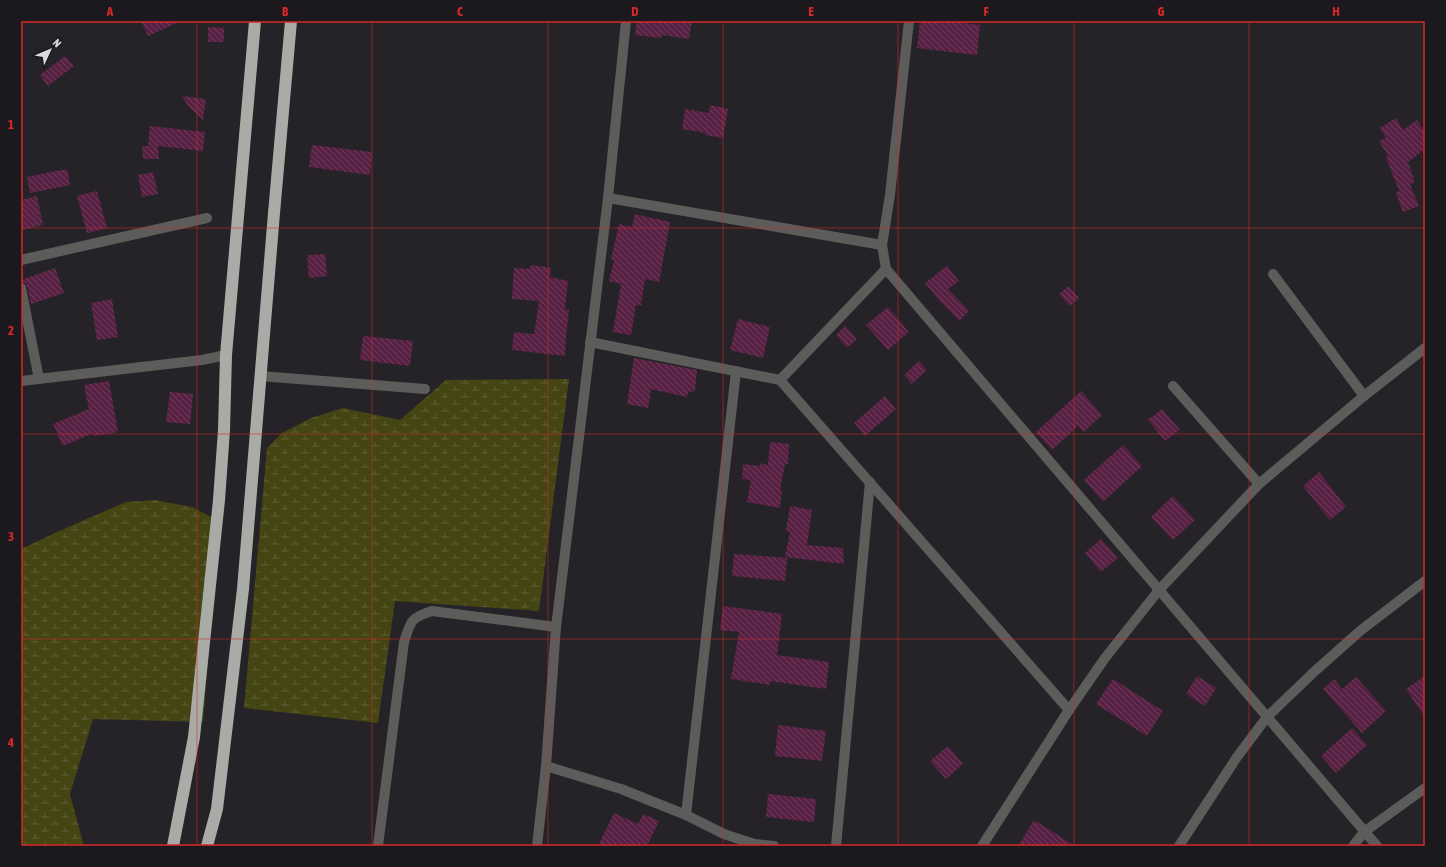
<svg xmlns="http://www.w3.org/2000/svg" width="1446" height="867" font-family="'Asap Condensed',sans-serif">
  <style>
    .wetland { fill: url(#wetland-marsh) }
    .building { fill: url(#building-back-hatch) }
    .lines { fill: none; stroke-linecap: round; stroke-linejoin: round }
    .street { stroke: #5c5d5a; stroke-width: 10 }
    .highway { stroke: #a9aca6; stroke-width: 12 }
    .grid { fill: none; stroke: #d62828; stroke-width: 1; stroke-opacity: 0.55 }
    .neatline { fill: none; stroke: #d62828; stroke-width: 1.5 }
    .grid-label { font-size: 13px; text-anchor: middle; font-weight: bold; fill: #d62828 }
  </style>
  <defs>
    <pattern id="wetland-marsh" width="20" height="14" patternUnits="userSpaceOnUse"><rect width="20" height="14" fill="#444513"/><path d="M1 5h8M5 5V1M11 12h8M15 12V8" fill="none" stroke="#5e5f35"/></pattern>
    <pattern id="building-back-hatch" width="6" height="6" patternUnits="userSpaceOnUse"><rect width="6" height="6" fill="#582144"/><path d="M-1 5l2 2M0 0l6 6M5-1l2 2" fill="none" stroke="#6f415f"/></pattern>
  </defs>
  <rect width="100%" height="100%" fill="#252327"/>
  <g class="wetland">
    <path d="M 569,379 L 539,611 L 395,601 L 378,723 L 244,708 L 267,448 L 282,433 L 311,418 L 343,408 L 400,420 L 446,380 Z"/>
    <path d="M 155,500 L 192,507 L 219,521 L 203,722 L 93,719 L 70,794 L 84,846 L 21,846 L 21,549 L 57,532 L 126,502 Z"/>
  </g>
  <g class="building">
    <path d="M 141,21 L 181,21 L 148,36 Z"/>
    <path d="M 637,21 L 692,21 L 689,39 L 662,35 L 661,38 L 635,35 Z"/>
    <path d="M 920,21 L 947,21 L 980,25 L 977,55 L 917,48 Z"/>
    <path d="M 208,27 L 224,28 L 224,42 L 208,42 Z"/>
    <path d="M 65,56 L 74,66 L 48,86 L 40,75 Z"/>
    <path d="M 182,96 L 206,99 L 203,120 L 189,107 Z"/>
    <path d="M 710,105 L 728,109 L 723,138 L 705,135 L 705,133 L 682,129 L 685,109 L 709,113 Z"/>
    <path d="M 1396,118 L 1403,130 L 1417,120 L 1425,132 L 1425,149 L 1408,162 L 1415,182 L 1410,184 L 1419,206 L 1403,212 L 1396,193 L 1399,191 L 1386,157 L 1388,156 L 1379,141 L 1386,138 L 1380,128 Z"/>
    <path d="M 150,126 L 205,132 L 203,151 L 158,146 L 159,159 L 143,159 L 142,146 L 154,146 L 148,145 Z"/>
    <path d="M 312,145 L 372,152 L 370,175 L 309,167 Z"/>
    <path d="M 67,169 L 70,185 L 30,193 L 27,177 Z"/>
    <path d="M 153,172 L 158,194 L 142,197 L 138,175 Z"/>
    <path d="M 97,191 L 107,228 L 87,233 L 77,196 Z"/>
    <path d="M 37,196 L 43,225 L 21,230 L 21,200 Z"/>
    <path d="M 635,214 L 670,222 L 659,282 L 645,279 L 641,305 L 636,305 L 631,335 L 613,332 L 621,284 L 609,281 L 614,260 L 611,259 L 619,224 L 632,227 Z"/>
    <path d="M 325,254 L 327,276 L 309,278 L 307,255 Z"/>
    <path d="M 531,265 L 551,268 L 550,277 L 568,281 L 565,309 L 569,310 L 566,337 L 565,356 L 512,350 L 514,332 L 534,334 L 539,301 L 512,299 L 514,268 L 530,269 Z"/>
    <path d="M 947,266 L 959,281 L 948,289 L 969,311 L 959,321 L 939,300 L 925,283 Z"/>
    <path d="M 55,268 L 64,293 L 31,304 L 27,286 L 26,283 L 21,282 L 21,280 Z"/>
    <path d="M 1068,286 L 1079,298 L 1070,306 L 1059,294 Z"/>
    <path d="M 112,299 L 118,337 L 97,340 L 91,303 Z"/>
    <path d="M 888,307 L 909,332 L 888,350 L 866,325 Z"/>
    <path d="M 738,319 L 770,327 L 763,358 L 730,350 Z"/>
    <path d="M 845,326 L 857,339 L 847,348 L 836,335 Z"/>
    <path d="M 363,336 L 413,341 L 410,366 L 360,360 Z"/>
    <path d="M 634,358 L 697,370 L 695,391 L 688,392 L 687,397 L 651,389 L 648,408 L 627,404 Z"/>
    <path d="M 919,361 L 927,370 L 912,384 L 904,375 Z"/>
    <path d="M 109,381 L 118,432 L 94,436 L 93,433 L 63,446 L 53,424 L 89,409 L 84,385 Z"/>
    <path d="M 1081,391 L 1102,415 L 1084,432 L 1078,426 L 1052,450 L 1036,432 Z"/>
    <path d="M 170,392 L 193,394 L 190,424 L 166,422 Z"/>
    <path d="M 885,396 L 896,409 L 865,436 L 854,423 Z"/>
    <path d="M 1162,409 L 1180,430 L 1165,441 L 1148,420 Z"/>
    <path d="M 770,442 L 789,444 L 788,464 L 785,464 L 780,490 L 782,490 L 780,508 L 747,502 L 751,480 L 742,479 L 743,464 L 760,466 L 760,463 L 768,465 Z"/>
    <path d="M 1123,445 L 1142,466 L 1103,502 L 1084,480 Z"/>
    <path d="M 1319,472 L 1346,507 L 1330,520 L 1303,486 Z"/>
    <path d="M 1173,496 L 1195,520 L 1173,540 L 1151,517 Z"/>
    <path d="M 790,506 L 812,510 L 807,545 L 843,548 L 844,564 L 785,557 L 790,532 L 786,531 Z"/>
    <path d="M 1101,539 L 1118,558 L 1101,572 L 1085,553 Z"/>
    <path d="M 734,554 L 787,558 L 785,581 L 732,576 Z"/>
    <path d="M 723,606 L 782,614 L 777,655 L 829,662 L 826,689 L 770,681 L 770,685 L 731,679 L 739,632 L 720,630 Z"/>
    <path d="M 1197,676 L 1216,688 L 1205,706 L 1186,694 Z"/>
    <path d="M 1425,676 L 1425,718 L 1406,689 Z"/>
    <path d="M 1356,677 L 1386,711 L 1362,733 L 1323,689 L 1334,679 L 1342,689 Z"/>
    <path d="M 1113,679 L 1163,711 L 1147,736 L 1096,704 Z"/>
    <path d="M 778,725 L 826,731 L 822,761 L 775,756 Z"/>
    <path d="M 1352,728 L 1367,745 L 1336,773 L 1321,756 Z"/>
    <path d="M 948,746 L 963,764 L 946,779 L 930,761 Z"/>
    <path d="M 768,794 L 816,799 L 814,822 L 766,817 Z"/>
    <path d="M 614,813 L 638,824 L 643,814 L 659,821 L 647,846 L 598,846 Z"/>
    <path d="M 1034,820 L 1075,846 L 1018,846 Z"/>
  </g>
  <g class="lines">
    <g class="street">
      <path d="M 909,21 L 890,195 L 882,245 L 886,269 L 1377,846"/>
      <path d="M 608,198 L 882,245"/>
      <path d="M 21,260 L 207,218"/>
      <path d="M 1273,274 L 1364,396"/>
      <path d="M 21,288 L 39,379"/>
      <path d="M 590,342 L 780,380 L 1069,710"/>
      <path d="M 260,376 L 425,389"/>
      <path d="M 780,380 L 886,269"/>
      <path d="M 21,381 L 202,360 L 226,355"/>
      <path d="M 1173,386 L 1259,484"/>
      <path d="M 546,766 L 621,789 L 686,815 L 724,834 L 739,839 L 755,844 L 774,846"/>
      <path d="M 686,815 L 736,371"/>
      <path d="M 378,846 L 404,642 C 411,621 410,618 432,611 L 556,627"/>
      <path d="M 537,846 L 546,766 L 556,627 L 608,198 L 626,21"/>
      <path d="M 836,846 L 870,482"/>
      <path d="M 982,846 L 1069,710 L 1105,658 L 1159,590 L 1259,484 L 1364,396 L 1425,348"/>
      <path d="M 1179,846 L 1237,757 L 1267,717 L 1315,671 L 1360,631 L 1425,581"/>
      <path d="M 1353,846 L 1364,832 L 1425,788"/>
    </g>
    <g class="highway">
      <path d="M 173,846 L 194,737 L 219,500 L 224,430 L 226,355 L 255,21"/>
      <path d="M 207,846 L 217,809 L 243,589 L 274,213 L 291,21"/>
    </g>
  </g>
  <path class="grid" d="M 197,21 L 197,846M 372,21 L 372,846M 548,21 L 548,846M 723,21 L 723,846M 898,21 L 898,846M 1074,21 L 1074,846M 1249,21 L 1249,846M 21,228 L 1425,228M 21,434 L 1425,434M 21,639 L 1425,639"/>
  <rect width="1446" height="867" fill="none" stroke="#1c191e" stroke-width="44"/>
  <g transform="translate(50 50) rotate(46)" stroke="#1c191e" stroke-width="3" paint-order="stroke">
  <path d="M0-3L7 15L0 10L-7 15Z" fill="#dcdadd"/>
  <text y="-6" font-size="11" font-weight="bold" text-anchor="middle" fill="#dcdadd">N</text>
  </g>
  <rect x="22" y="22" width="1402" height="823" class="neatline"/>
  <g class="grid-label">
    <text x="110" y="16">A</text>
    <text x="285" y="16">B</text>
    <text x="460" y="16">C</text>
    <text x="635" y="16">D</text>
    <text x="811" y="16">E</text>
    <text x="986" y="16">F</text>
    <text x="1161" y="16">G</text>
    <text x="1336" y="16">H</text>
    <text x="11" y="129">1</text>
    <text x="11" y="335">2</text>
    <text x="11" y="541">3</text>
    <text x="11" y="747">4</text>
  </g>
</svg>
